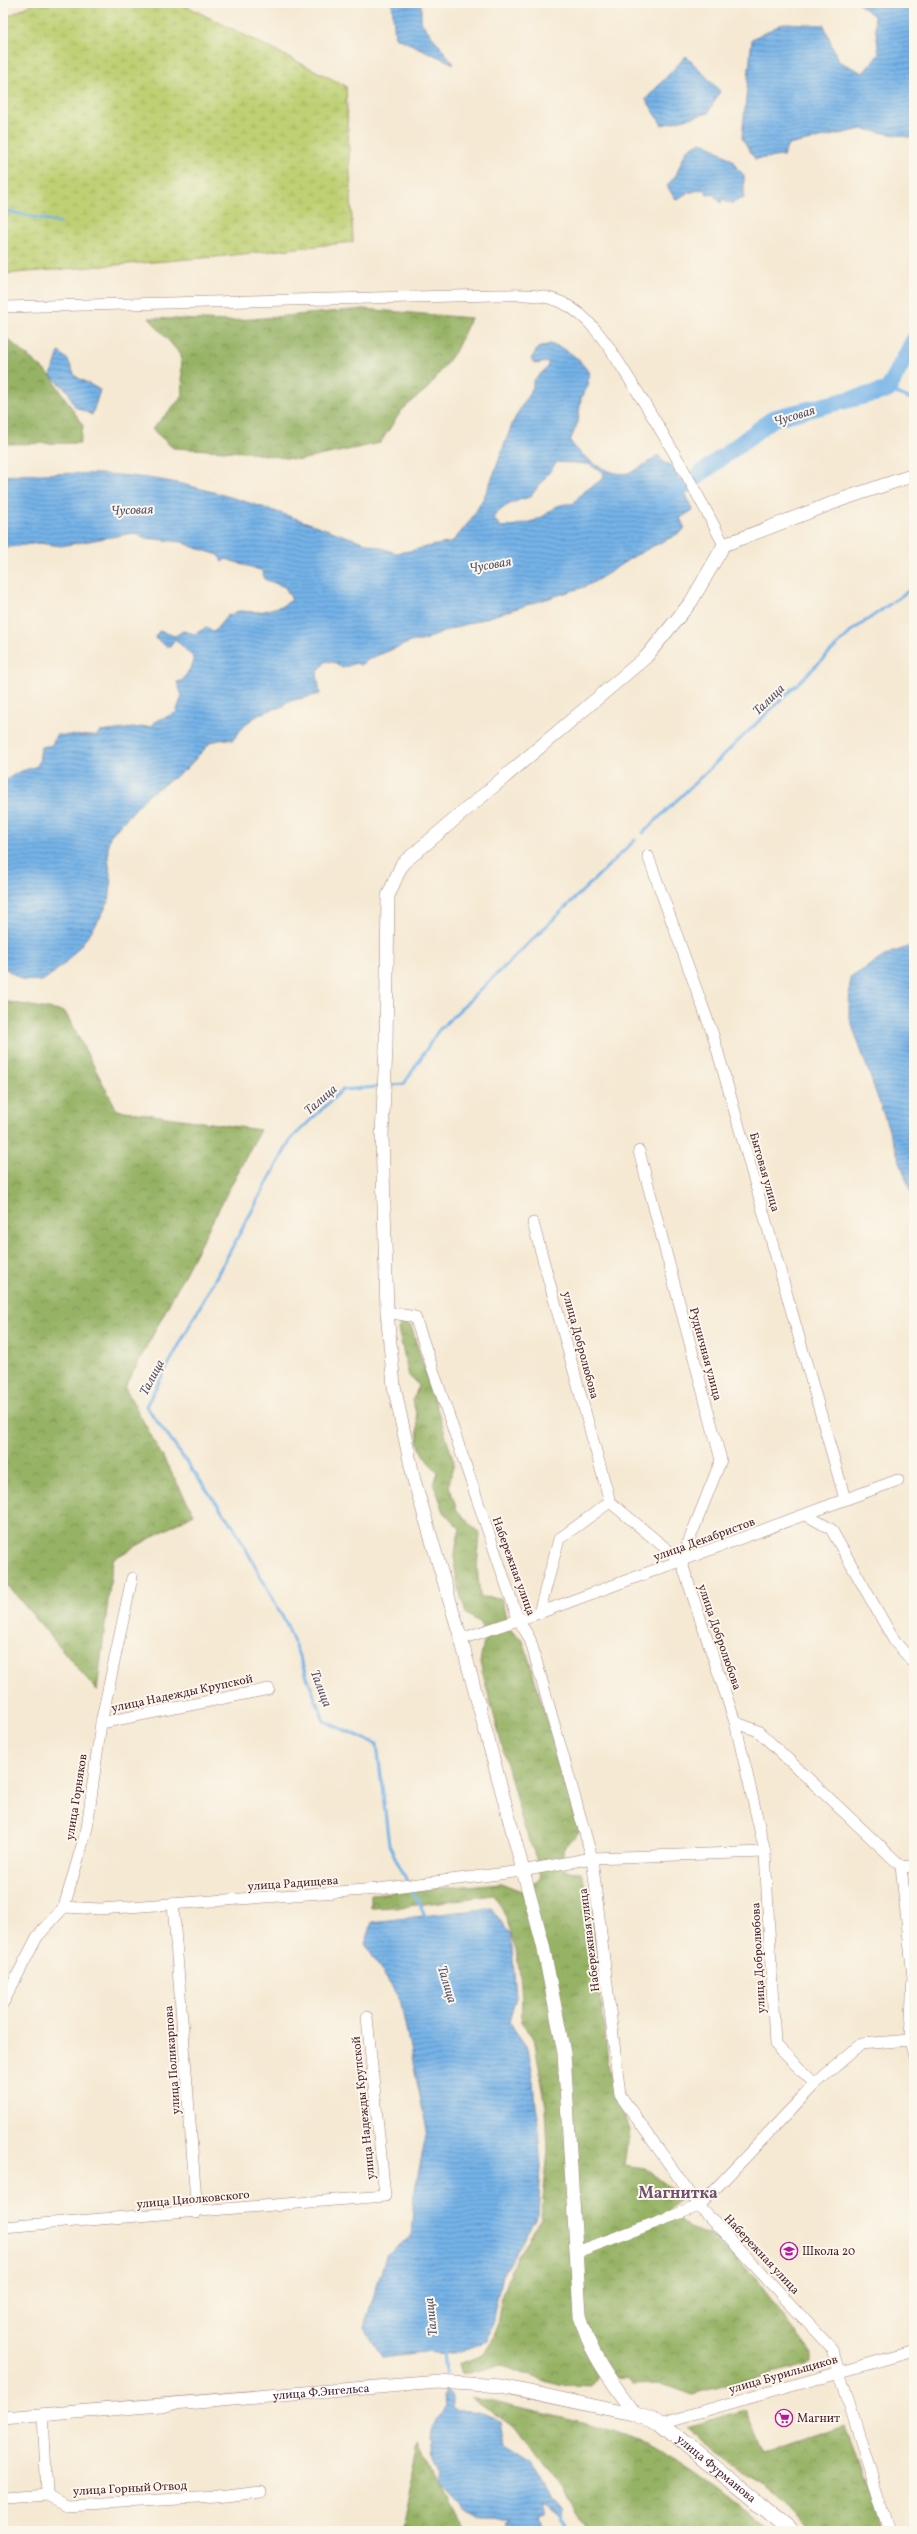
<svg xmlns="http://www.w3.org/2000/svg" width="917" height="2534" font-family="Vollkorn,serif">
  <style>
    .forest { fill: url(#forest-crowns); stroke: #706848 }
    .wetland { fill: url(#wetland-marsh); stroke: #84784f }
    .water { fill: url(#water-rules); stroke: #60698a; fill-rule: evenodd }
    .lines { fill: none; stroke-linecap: round; stroke-linejoin: round }
    .stream { stroke: #75b3e8; stroke-width: 3 }
    .river { stroke: #75b3e8; stroke-width: 17 }
    .minor-casing { stroke: #a0847f; stroke-width: 12 }
    .tertiary-casing { stroke: #a0847f; stroke-width: 14 }
    .secondary-casing { stroke: #a0847f; stroke-width: 16 }
    .minor { stroke: #fff; stroke-width: 11 }
    .tertiary { stroke: #fff; stroke-width: 13 }
    .secondary { stroke: #fff; stroke-width: 15 }
    .labels { text-anchor: middle; stroke-width: 4; stroke-linejoin: round; paint-order: stroke }
    .street-label { font-size: 12px; fill: #4a1f2b; stroke: #fbf7ec }
    .poi-label { font-size: 12px; fill: #4a1f2b; stroke: #fbf7ec; text-anchor: start }
    .water-label { font-size: 13px; font-style: italic; fill: #59536d; stroke: #fbf7ec }
    .district-label { font-size: 16px; font-weight: bold; fill: #715170; stroke: #fbf7ec }
  </style>
  <defs>
    <pattern id="forest-crowns" width="20" height="18" patternUnits="userSpaceOnUse"><rect width="20" height="18" fill="#96b265"/><path d="M2 6a3 3 0 1 1 6 0M12 15a3 3 0 1 1 6 0" fill="none" stroke="#7c9053"/></pattern>
    <pattern id="wetland-marsh" width="20" height="14" patternUnits="userSpaceOnUse"><rect width="20" height="14" fill="#bed073"/><path d="M1 5h8M5 5V1M11 12h8M15 12V8" fill="none" stroke="#a5b264"/></pattern>
    <pattern id="water-rules" width="6" height="5" patternUnits="userSpaceOnUse"><rect width="6" height="5" fill="#75b3e8"/><path d="M0 2.5h6" fill="none" stroke="#6291bc"/></pattern>
  </defs>
  <rect width="100%" height="100%" fill="#fbf7ec"/>
  <filter id="ink" filterUnits="userSpaceOnUse"><feTurbulence type="fractalNoise" baseFrequency=".025" numOctaves="2"/><feDisplacementMap in="SourceGraphic" scale="8" xChannelSelector="R" yChannelSelector="G"/><feConvolveMatrix kernelMatrix="1 2 1 2 8 2 1 2 1" color-interpolation-filters="sRGB"/></filter>
  <filter id="wash" filterUnits="userSpaceOnUse"><feTurbulence type="fractalNoise" baseFrequency=".012" numOctaves="4" result="noise"/><feDisplacementMap in="SourceGraphic" scale="16" xChannelSelector="R" yChannelSelector="G"/><feGaussianBlur stdDeviation="0.9" result="paint"/><feColorMatrix in="noise" values="0 0 0 0 0 0 0 0 0 0 0 0 0 0 0 0 0 1.4 0 .05"/><feComposite in="paint" operator="in"/></filter>
  <g filter="url(#wash)">
    <rect width="100%" height="100%" fill="#f5e9d3"/>
    <g class="forest">
      <path d="M 363,309 L 471,318 L 455,352 L 429,387 L 402,410 L 380,443 L 300,460 L 244,452 L 173,448 L 152,429 L 183,396 L 181,355 L 149,318 L 229,321 Z"/>
      <path d="M 3,335 L 51,376 L 83,426 L 80,443 L 3,444 Z"/>
      <path d="M 3,1001 L 65,1012 L 117,1110 L 260,1130 L 125,1388 L 194,1514 L 113,1559 L 97,1691 L 3,1580 Z"/>
      <path d="M 402,1322 L 411,1326 L 454,1462 L 449,1485 L 457,1510 L 480,1534 L 477,1567 L 480,1597 L 501,1598 L 509,1629 L 523,1640 L 580,1831 L 563,1849 L 565,1871 L 581,1872 L 591,1903 L 609,2071 L 629,2130 L 624,2165 L 645,2168 L 682,2197 L 669,2211 L 689,2228 L 712,2236 L 755,2278 L 812,2354 L 812,2362 L 807,2365 L 692,2395 L 659,2383 L 632,2384 L 626,2378 L 599,2375 L 591,2387 L 558,2385 L 501,2366 L 462,2374 L 459,2364 L 485,2354 L 495,2338 L 502,2294 L 516,2257 L 541,2219 L 548,2151 L 546,2107 L 534,2038 L 521,2022 C 525,1985 515,1926 494,1895 L 401,1907 L 371,1908 L 371,1894 L 501,1883 L 521,1891 L 540,1878 L 536,1858 L 523,1824 L 480,1663 L 484,1641 L 481,1623 L 466,1614 C 456,1581 450,1564 460,1529 L 444,1512 L 434,1484 L 438,1472 C 405,1442 426,1432 412,1401 L 419,1386 L 409,1376 L 398,1329 Z"/>
      <path d="M 471,2397 C 529,2411 591,2421 646,2445 C 690,2465 727,2498 765,2527 L 752,2531 L 590,2531 L 515,2428 Z"/>
      <path d="M 745,2410 L 765,2453 L 845,2426 L 873,2499 L 881,2531 L 811,2531 L 768,2483 L 748,2477 L 686,2427 Z"/>
      <path d="M 420,2442 L 465,2531 L 401,2531 Z"/>
    </g>
    <path class="wetland" d="M 34,3 L 175,3 L 190,8 L 346,86 L 353,242 L 215,257 L 3,274 L 3,19 Z"/>
    <g class="water">
      <path d="M 392,3 L 421,3 L 421,22 L 454,64 L 395,37 Z"/>
      <path d="M 858,3 L 914,3 L 914,138 L 862,129 L 788,145 L 783,156 L 755,159 L 742,138 L 752,39 L 784,23 L 824,25 L 838,61 L 863,73 L 879,54 L 874,16 Z"/>
      <path d="M 686,56 L 720,91 L 708,113 L 662,125 L 646,99 Z"/>
      <path d="M 700,142 L 707,144 L 734,161 L 736,167 L 744,175 L 744,198 L 732,203 L 726,202 L 723,198 L 721,203 L 713,194 L 708,195 L 704,189 L 687,193 L 676,200 L 667,186 L 676,175 L 686,151 Z"/>
      <path d="M 550,344 C 566,347 580,359 589,373 L 588,386 L 581,398 L 578,422 L 570,441 C 580,456 609,478 628,473 C 639,470 649,461 658,455 L 664,463 L 672,465 L 693,510 L 680,518 L 685,529 C 669,540 660,542 644,551 C 623,561 606,577 584,587 L 451,629 L 421,641 L 413,641 L 371,658 L 360,665 L 356,663 L 342,668 L 336,663 L 326,661 L 317,673 L 320,694 L 286,702 L 284,706 C 258,713 249,718 233,740 L 224,739 L 211,742 L 185,770 L 149,794 L 110,836 C 104,854 113,876 110,894 C 107,917 63,972 41,981 L 23,980 L 3,967 L 3,781 C 9,780 13,774 19,772 C 40,764 38,772 41,747 L 52,745 L 56,735 L 97,736 L 99,732 L 153,726 L 154,722 L 176,713 L 182,696 L 177,682 L 183,680 L 194,662 L 193,657 L 175,639 L 170,646 L 166,646 L 155,638 L 159,631 L 175,636 L 183,631 L 195,634 L 207,627 L 214,632 L 227,616 L 239,611 L 260,612 L 282,606 L 292,600 L 285,587 L 264,579 L 263,571 L 226,559 L 222,562 L 219,555 L 193,547 L 183,542 L 146,538 L 133,533 L 61,546 L 39,543 L 3,548 L 3,476 C 63,472 130,471 190,486 C 260,503 327,531 396,553 C 415,551 432,544 451,543 C 487,506 492,476 510,430 C 515,415 525,402 533,387 L 533,381 L 548,367 L 548,362 L 535,364 L 531,359 L 538,348 ZM 557,462 L 588,464 L 604,473 L 603,479 L 582,493 L 573,504 C 551,503 554,512 538,519 C 527,524 512,526 501,527 L 493,518 C 501,506 517,500 530,497 Z"/>
      <path d="M 59,352 L 68,360 L 75,376 L 100,390 L 92,415 L 75,407 L 68,391 L 51,376 Z"/>
      <path d="M 914,945 L 914,1201 L 849,1016 L 850,978 L 888,954 Z"/>
      <path d="M 491,1908 L 511,1935 L 516,1997 L 509,2022 L 528,2049 L 534,2082 L 541,2167 L 538,2215 L 502,2275 L 488,2341 L 452,2354 L 423,2352 L 382,2357 L 364,2327 L 386,2256 L 411,2237 L 414,2195 L 427,2130 L 400,2000 L 365,1944 L 372,1922 Z"/>
      <path d="M 447,2391 L 452,2397 L 452,2408 C 458,2413 464,2410 471,2411 C 481,2412 492,2416 500,2422 L 504,2448 L 530,2464 L 547,2498 L 562,2510 L 561,2516 L 540,2503 L 543,2513 L 537,2515 L 546,2531 L 523,2531 L 518,2525 L 509,2525 L 508,2522 L 512,2518 L 482,2518 L 466,2511 L 442,2486 L 441,2472 L 434,2457 L 432,2437 L 434,2425 L 445,2408 L 444,2394 Z"/>
    </g>
    <g class="lines">
      <g class="stream">
        <path d="M 3,210 L 60,223"/>
        <path d="M 888,390 L 914,400"/>
        <path d="M 643,833 L 853,630 L 914,587"/>
        <path d="M 393,1085 L 404,1084 L 438,1031 L 635,840"/>
        <path d="M 376,1087 L 342,1090 L 291,1139 L 146,1406 L 235,1529 L 287,1625 L 324,1721 L 377,1744 L 389,1845 L 408,1883"/>
        <path d="M 411,1888 L 426,1917 L 424,1919"/>
        <path d="M 444,2350 L 446,2373"/>
        <path d="M 558,2513 L 570,2531"/>
      </g>
      <path class="river" d="M 663,502 L 774,418 L 888,390 L 914,340"/>
    </g>
  </g>
  <g filter="url(#ink)">
    <g class="lines">
      <defs>
        <g id="minor">
          <path d="M 3,307 L 495,295 C 517,295 540,293 561,302 C 596,318 617,361 637,391 C 668,441 697,492 724,545"/>
          <path d="M 648,856 L 713,1035 L 845,1499"/>
          <path d="M 639,1151 L 721,1460 L 681,1561"/>
          <path d="M 533,1223 L 610,1502 L 681,1561 L 735,1722 L 765,1852 L 775,2044 L 815,2084"/>
          <path d="M 387,1312 L 415,1317 L 518,1619 L 530,1639 L 592,1858 L 620,2095 L 699,2206 L 832,2349 L 889,2531"/>
          <path d="M 806,1515 L 831,1529 L 895,1642 L 914,1663"/>
          <path d="M 539,1613 L 559,1539 L 610,1502"/>
          <path d="M 461,1639 L 539,1613 L 898,1480"/>
          <path d="M 735,1722 L 758,1731 L 901,1866 L 914,1867"/>
          <path d="M 101,1723 L 269,1689"/>
          <path d="M 901,1866 L 913,1977 L 910,2040 L 914,2057"/>
          <path d="M 173,1904 L 197,2213"/>
          <path d="M 64,1907 L 100,1909 L 378,1889 L 522,1871 L 592,1858 L 765,1852"/>
          <path d="M 3,2003 L 37,1937 L 64,1907 L 87,1828 L 101,1723 L 132,1578"/>
          <path d="M 3,2227 L 385,2196 L 367,2017"/>
          <path d="M 577,2252 L 699,2206 L 815,2084 L 861,2044 L 910,2040"/>
          <path d="M 43,2414 L 47,2495"/>
          <path d="M 661,2423 L 914,2351"/>
          <path d="M 3,2498 L 47,2495 L 67,2505 L 217,2497 L 261,2492"/>
        </g>
        <g id="tertiary">
          <path d="M 636,2415 C 613,2383 589,2354 580,2315 L 564,2053 L 543,1945 L 461,1639 L 414,1480 L 394,1386 L 387,1312 L 382,1136 L 386,1048 L 388,896 L 402,864 L 646,657 L 691,602 L 724,545 L 843,499 L 914,475"/>
          <path id="s1" d="M 3,2418 L 438,2382 L 502,2386 L 636,2415"/>
        </g>
        <g id="secondary">
          <path id="s2" d="M 636,2415 L 661,2423 L 792,2531"/>
        </g>
      </defs>
      <use href="#minor" class="minor-casing"/>
      <use href="#tertiary" class="tertiary-casing"/>
      <use href="#secondary" class="secondary-casing"/>
      <use href="#minor" class="minor"/>
      <use href="#tertiary" class="tertiary"/>
      <use href="#secondary" class="secondary"/>
    </g>
  </g>
  <defs>
    <symbol id="school-ring" viewBox="-11 -11 22 22"><circle r="9.5" fill="#fbf7ec" stroke="#b5179e" stroke-width="1.5"/><path d="M0-5L7-2L0 1L-7-2ZM-4 1L0 2.5L4 1V4Q0 6-4 4Z" fill="#b5179e"/></symbol>
    <symbol id="supermarket-ring" viewBox="-11 -11 22 22"><circle r="9.5" fill="#fbf7ec" stroke="#b5179e" stroke-width="1.5"/><path d="M-6-5.5h2.5l.6 2H6L4.5 2H-2.5L-4.4-4H-6ZM-1.5 3.2a1.3 1.3 0 1 0 .1 0ZM3 3.2a1.3 1.3 0 1 0 .1 0Z" fill="#b5179e"/></symbol>
  </defs>
  <g fill-rule="evenodd">
    <use href="#school-ring" x="779" y="2241" width="20" height="20"/>
    <use href="#supermarket-ring" x="774" y="2408" width="20" height="20"/>
  </g>
  <g class="labels">
    <g class="street-label">
      <text transform="translate(765 1172) rotate(74)" y="4">Бытовая улица</text>
      <text transform="translate(581 1345) rotate(75)" y="4">улица Добролюбова</text>
      <text transform="translate(706 1354) rotate(75)" y="4">Рудничная улица</text>
      <text transform="translate(704 1539) rotate(-20)" y="4">улица Декабристов</text>
      <text transform="translate(514 1566) rotate(70)" y="4">Набережная улица</text>
      <text transform="translate(720 1637) rotate(71)" y="4">улица Добролюбова</text>
      <text transform="translate(182 1693) rotate(-12)" y="4">улица Надежды Крупской</text>
      <text transform="translate(76 1797) rotate(-81)" y="4">улица Горняков</text>
      <text transform="translate(293 1883) rotate(-4)" y="4">улица Радищева</text>
      <text transform="translate(589 1940) rotate(-97)" y="4">Набережная улица</text>
      <text transform="translate(758 1958) rotate(-93)" y="4">улица Добролюбова</text>
      <text transform="translate(172 2060) rotate(-94)" y="4">улица Поликарпова</text>
      <text transform="translate(363 2108) rotate(-96)" y="4">улица Надежды Крупской</text>
      <text transform="translate(193 2199) rotate(-5)" y="4">улица Циолковского</text>
      <text transform="translate(762 2254) rotate(47)" y="4">Набережная улица</text>
      <text transform="translate(783 2374) rotate(-16)" y="4">улица Бурильщиков</text>
      <text dy="4" stroke="none"><textPath href="#s1" startOffset="319">улица Ф.Энгельса</textPath></text>
      <text dy="4" stroke="none"><textPath href="#s2" startOffset="98">улица Фурманова</textPath></text>
      <text transform="translate(130 2488) rotate(-3)" y="4">улица Горный Отвод</text>
    </g>
    <g class="poi-label">
      <text x="802" y="2255">Школа 20</text>
      <text x="797" y="2422">Магнит</text>
    </g>
    <g class="water-label">
      <text transform="translate(794 415) rotate(-17)" y="5">Чусовая</text>
      <text transform="translate(132 509) rotate(-2)" y="5">Чусовая</text>
      <text transform="translate(490 564) rotate(-10)" y="5">Чусовая</text>
      <text transform="translate(768 699) rotate(-44)" y="5">Талица</text>
      <text transform="translate(320 1099) rotate(-41)" y="5">Талица</text>
      <text transform="translate(151 1377) rotate(-62)" y="5">Талица</text>
      <text transform="translate(322 1688) rotate(69)" y="5">Талица</text>
      <text transform="translate(448 1984) rotate(73)" y="5">Талица</text>
      <text transform="translate(430 2317) rotate(-96)" y="5">Талица</text>
    </g>
    <g class="district-label">
      <text x="678" y="2198">Магнитка</text>
    </g>
  </g>
  <rect width="917" height="2534" fill="none" stroke="#fbf7ec" stroke-width="16"/>
</svg>
